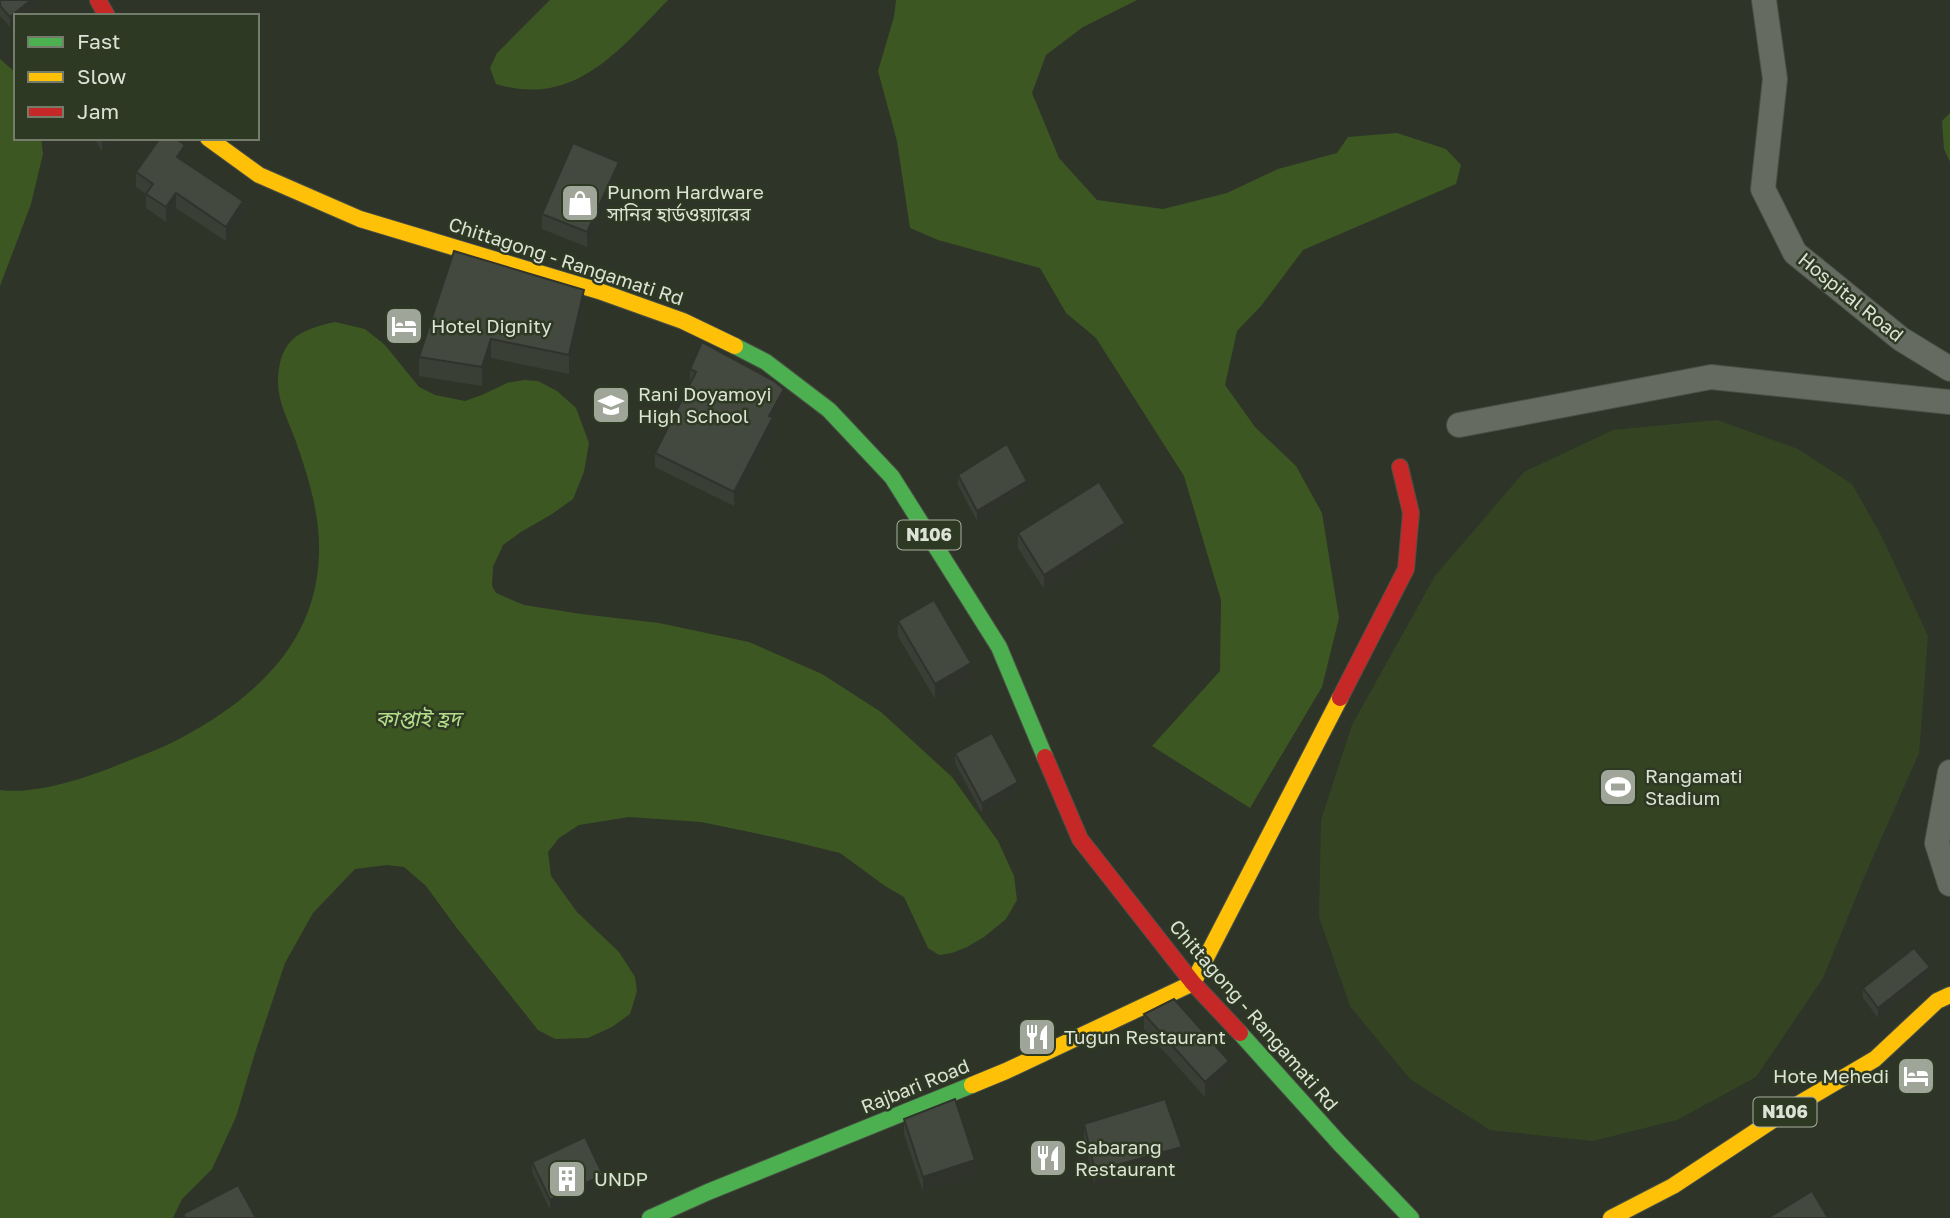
<svg xmlns="http://www.w3.org/2000/svg" width="1950" height="1218" font-family="'Golos Text','Noto Sans Bengali',sans-serif">
  <style>
    .green { fill: #344423 }
    .water { fill: #3d5723 }
    .lines { fill: none; stroke-linecap: round; stroke-linejoin: round }
    .street-casing { stroke: #4a5045; stroke-width: 26 }
    .fast-casing { stroke: #4a5045; stroke-width: 18 }
    .slow-casing { stroke: #4a5045; stroke-width: 18 }
    .jam-casing { stroke: #4a5045; stroke-width: 18 }
    .street { stroke: #656b61; stroke-width: 24 }
    .fast { stroke: #4caf50; stroke-width: 16 }
    .slow { stroke: #ffc107; stroke-width: 16 }
    .jam { stroke: #c62828; stroke-width: 16 }
    .wall { fill: #3a3f36 }
    .shaded-wall { fill: #30332c }
    .building { fill: #44493f; stroke: #30332c; stroke-width: 2 }
    .labels { text-anchor: middle; stroke-width: 5; stroke-linejoin: round; paint-order: stroke }
    .shield { fill: #2e3923; stroke: #a8b0a0; stroke-width: 2 }
    .shield-label { font-size: 18px; font-weight: bold; fill: #dce3d6 }
    .poi-label { font-size: 19px; fill: #dce3d6; stroke: #2e3923; text-anchor: start }
    .street-label { font-size: 19px; fill: #dce3d6; stroke: #2e3923 }
    .water-label { font-size: 21px; font-style: italic; fill: #b3dd8a; stroke: #2e3923 }
  </style>
  <rect width="100%" height="100%" fill="#2e3428"/>
  <path class="green" d="M 1717,420 L 1798,449 L 1852,484 L 1882,537 L 1928,636 L 1919,753 L 1863,880 L 1823,978 L 1756,1077 L 1677,1120 L 1593,1141 L 1490,1130 L 1410,1079 L 1350,1006 L 1319,917 L 1321,820 L 1352,725 L 1435,576 L 1524,472 L 1613,430 Z"/>
  <g class="water">
    <path d="M 550,0 L 668,0 C 619,50 575,108 496,84 L 490,68 L 497,53 Z"/>
    <path d="M 896,0 L 1137,0 L 1083,27 L 1046,55 L 1032,93 L 1059,158 L 1097,200 L 1163,209 L 1227,193 L 1278,169 L 1337,153 L 1348,137 L 1397,133 L 1446,149 L 1461,165 L 1456,184 L 1303,250 L 1261,306 L 1237,331 L 1225,385 L 1255,427 L 1296,466 L 1322,513 L 1339,618 L 1322,687 L 1250,808 L 1152,746 L 1220,671 L 1221,600 L 1184,476 L 1096,338 L 1066,313 L 1040,268 L 938,240 L 910,228 L 897,141 L 878,71 L 894,17 Z"/>
    <path d="M 0,59 L 16,73 L 16,138 L 41,138 L 43,154 L 31,204 L 0,286 Z"/>
    <path d="M 1950,113 L 1950,162 L 1944,149 L 1942,121 Z"/>
    <path d="M 335,322 L 365,329 L 385,345 L 419,387 L 435,395 L 465,401 L 482,395 L 507,383 L 524,380 L 538,381 L 557,391 L 576,408 L 589,443 L 584,472 L 573,499 L 552,514 L 521,532 L 503,545 L 493,567 L 492,586 L 496,593 L 524,605 L 581,614 L 659,623 L 749,642 L 822,674 L 881,712 L 952,777 L 998,841 L 1014,876 L 1017,900 L 1006,919 L 984,937 L 967,947 L 952,953 L 939,955 L 928,948 L 904,897 L 885,886 L 840,853 L 783,839 L 701,822 L 629,817 L 579,825 L 559,838 L 548,852 L 551,876 L 577,912 L 619,952 L 635,977 L 637,991 L 630,1014 L 612,1027 L 588,1038 L 555,1039 L 538,1030 L 456,927 L 426,886 L 404,867 L 387,865 L 355,869 L 313,913 L 285,963 L 255,1053 L 236,1117 L 212,1169 L 182,1199 L 173,1218 L 0,1218 L 0,790 C 37,795 89,777 123,763 C 142,755 163,748 181,738 C 255,698 317,643 319,553 C 320,513 308,476 295,439 C 288,420 277,400 278,379 C 280,339 299,330 335,322 Z"/>
  </g>
  <g class="lines">
    <defs>
      <g id="street">
        <path d="M 1764,0 L 1775,79 L 1763,189 L 1795,253 L 1901,339 L 1950,369"/>
        <path d="M 1459,425 L 1711,377 L 1950,402"/>
        <path d="M 1950,772 L 1937,843 L 1950,884"/>
      </g>
      <g id="fast">
        <path d="M 735,346 L 766,362 L 829,410 L 892,477 L 999,647 L 1045,757"/>
        <path d="M 1240,1033 L 1340,1144 L 1411,1218"/>
        <path d="M 650,1218 L 708,1192 L 972,1085"/>
      </g>
      <g id="slow">
        <path d="M 208,138 L 259,175 L 360,219 L 599,291 L 683,321 L 735,346"/>
        <path d="M 972,1085 L 1006,1071 L 1193,983 L 1340,698"/>
        <path d="M 1611,1218 L 1673,1186 L 1785,1112 L 1875,1059 L 1937,1001 L 1950,995"/>
      </g>
      <g id="jam">
        <path d="M 98,0 L 107,16"/>
        <path d="M 1340,698 L 1406,569 L 1411,513 L 1400,467"/>
        <path d="M 1045,757 L 1080,839 L 1193,983 L 1240,1033"/>
      </g>
    </defs>
    <use href="#street" class="street-casing"/>
    <use href="#fast" class="fast-casing"/>
    <use href="#slow" class="slow-casing"/>
    <use href="#jam" class="jam-casing"/>
    <use href="#street" class="street"/>
    <use href="#fast" class="fast"/>
    <use href="#slow" class="slow"/>
    <use href="#jam" class="jam"/>
  </g>
  <g class="wall">
    <path d="M 0,0 L 16,16 L 16,23 L 10,27 L 0,16 Z"/>
    <path d="M 94,138 L 122,138 L 102,151 Z"/>
    <path d="M 185,160 L 184,161 L 243,216 L 226,241 L 176,208 L 166,222 L 146,208 L 146,194 L 136,187 L 136,172 Z"/>
    <path d="M 619,177 L 587,247 L 542,229 L 542,214 Z"/>
    <path d="M 584,309 L 569,374 L 491,358 L 482,386 L 419,376 L 419,357 Z"/>
    <path d="M 690,369 L 784,403 L 773,424 L 773,432 L 734,506 L 655,467 L 655,453 L 690,383 Z"/>
    <path d="M 958,475 L 1027,491 L 977,521 L 958,485 Z"/>
    <path d="M 1018,533 L 1125,538 L 1044,589 L 1018,548 Z"/>
    <path d="M 898,621 L 971,678 L 935,699 L 898,636 Z"/>
    <path d="M 955,753 L 1018,792 L 982,813 L 955,763 Z"/>
    <path d="M 1930,977 L 1878,1018 L 1863,998 L 1863,988 Z"/>
    <path d="M 1144,1014 L 1229,1076 L 1205,1097 L 1144,1029 Z"/>
    <path d="M 904,1119 L 975,1175 L 923,1192 L 904,1134 Z"/>
    <path d="M 1084,1124 L 1182,1162 L 1095,1186 L 1084,1138 Z"/>
    <path d="M 532,1162 L 603,1185 L 550,1210 L 532,1172 Z"/>
  </g>
  <g class="shaded-wall">
    <path d="M 31,0 L 43,0 L 24,16 L 16,16 L 16,23 L 10,27 L 10,17 Z"/>
    <path d="M 106,138 L 122,138 L 102,151 L 102,141 Z"/>
    <path d="M 185,145 L 185,160 L 177,172 L 177,157 Z"/>
    <path d="M 619,162 L 619,177 L 587,247 L 587,232 Z"/>
    <path d="M 176,193 L 176,208 L 166,222 L 166,207 Z"/>
    <path d="M 243,201 L 243,216 L 226,241 L 226,227 Z"/>
    <path d="M 584,290 L 584,309 L 569,374 L 569,355 Z"/>
    <path d="M 491,339 L 491,358 L 482,386 L 482,367 Z"/>
    <path d="M 784,389 L 784,403 L 773,424 L 773,432 L 734,506 L 734,492 L 769,416 Z"/>
    <path d="M 1027,481 L 1027,491 L 977,521 L 977,511 Z"/>
    <path d="M 1125,523 L 1125,538 L 1044,589 L 1044,575 Z"/>
    <path d="M 971,663 L 971,678 L 935,699 L 935,684 Z"/>
    <path d="M 1018,782 L 1018,792 L 982,813 L 982,803 Z"/>
    <path d="M 1930,967 L 1930,977 L 1878,1018 L 1878,1008 Z"/>
    <path d="M 1229,1061 L 1229,1076 L 1205,1097 L 1205,1082 Z"/>
    <path d="M 1182,1147 L 1182,1162 L 1095,1186 L 1095,1171 Z"/>
    <path d="M 975,1160 L 975,1175 L 923,1192 L 923,1177 Z"/>
    <path d="M 603,1175 L 603,1185 L 550,1210 L 550,1200 Z"/>
  </g>
  <g class="building">
    <path d="M 0,0 L 31,0 L 10,17 L 0,6 Z"/>
    <path d="M 160,138 L 175,138 L 185,145 L 177,157 L 243,201 L 226,227 L 176,193 L 166,207 L 146,194 L 153,184 L 136,172 Z"/>
    <path d="M 573,143 L 619,162 L 587,232 L 542,214 Z"/>
    <path d="M 454,251 L 584,290 L 569,355 L 491,339 L 482,367 L 419,357 Z"/>
    <path d="M 702,342 L 774,381 L 784,389 L 769,416 L 773,417 L 734,492 L 655,453 L 696,372 L 690,369 Z"/>
    <path d="M 1007,444 L 1027,481 L 977,511 L 958,475 Z"/>
    <path d="M 1099,482 L 1125,523 L 1044,575 L 1018,533 Z"/>
    <path d="M 934,600 L 971,663 L 935,684 L 898,621 Z"/>
    <path d="M 992,733 L 1018,782 L 982,803 L 955,753 Z"/>
    <path d="M 1914,948 L 1930,967 L 1878,1008 L 1863,988 Z"/>
    <path d="M 1174,999 L 1229,1061 L 1205,1082 L 1144,1014 Z"/>
    <path d="M 955,1099 L 975,1160 L 923,1177 L 904,1119 Z"/>
    <path d="M 1165,1099 L 1182,1147 L 1095,1171 L 1084,1124 Z"/>
    <path d="M 585,1137 L 603,1175 L 550,1200 L 532,1162 Z"/>
    <path d="M 238,1185 L 256,1218 L 185,1218 L 183,1214 Z"/>
    <path d="M 1812,1191 L 1828,1218 L 1768,1218 Z"/>
  </g>
  <defs>
    <symbol id="shop-square" viewBox="-11 -11 22 22"><rect x="-9" y="-9" width="18" height="18" rx="4" fill="#9fa699" stroke="#2e3923"/><path d="M-5-2.5h2.3a2.7 3.5 0 0 1 5.4 0H5L5.5 6h-11ZM-1.5-2.5h3a1.5 2.3 0 0 0-3 0Z" fill="#fff"/></symbol>
    <symbol id="hotel-square" viewBox="-11 -11 22 22"><rect x="-9" y="-9" width="18" height="18" rx="4" fill="#9fa699" stroke="#2e3923"/><path d="M-6-4.5h1.5V1H6V5H4.5V3h-9V5H-6ZM-4 0a1.8 1.8 0 1 1 3.6 0ZM.5 0V-2.5h3Q6-2.5 6 0Z" fill="#fff"/></symbol>
    <symbol id="school-square" viewBox="-11 -11 22 22"><rect x="-9" y="-9" width="18" height="18" rx="4" fill="#9fa699" stroke="#2e3923"/><path d="M0-5L7-2L0 1L-7-2ZM-4 1L0 2.5L4 1V4Q0 6-4 4Z" fill="#fff"/></symbol>
    <symbol id="stadium-square" viewBox="-11 -11 22 22"><rect x="-9" y="-9" width="18" height="18" rx="4" fill="#9fa699" stroke="#2e3923"/><path d="M0-5a6.5 5 0 1 0 0 10a6.5 5 0 1 0 0-10ZM-3.5-1.8h7v3.6h-7Z" fill="#fff"/></symbol>
    <symbol id="restaurant-square" viewBox="-11 -11 22 22"><rect x="-9" y="-9" width="18" height="18" rx="4" fill="#9fa699" stroke="#2e3923"/><path d="M-5-6h1v4h1v-4h1v4h1v-4h1v5L-1.5 .5V6h-2V.5L-5-1ZM5-6V6H3V1.5H1.5Q1.5-4 5-6Z" fill="#fff"/></symbol>
    <symbol id="building-square" viewBox="-11 -11 22 22"><rect x="-9" y="-9" width="18" height="18" rx="4" fill="#9fa699" stroke="#2e3923"/><path d="M-4-6H4V6H1V3H-1V6H-4ZM-2.5-4.3h1.7v1.8h-1.7ZM.8-4.3h1.7v1.8H.8ZM-2.5-1h1.7V.8h-1.7ZM.8-1h1.7V.8H.8Z" fill="#fff"/></symbol>
  </defs>
  <g fill-rule="evenodd">
    <use href="#shop-square" x="558" y="181" width="44" height="44"/>
    <use href="#hotel-square" x="382" y="304" width="44" height="44"/>
    <use href="#school-square" x="589" y="383" width="44" height="44"/>
    <use href="#stadium-square" x="1596" y="765" width="44" height="44"/>
    <use href="#restaurant-square" x="1015" y="1015" width="44" height="44"/>
    <use href="#hotel-square" x="1894" y="1054" width="44" height="44"/>
    <use href="#restaurant-square" x="1026" y="1136" width="44" height="44"/>
    <use href="#building-square" x="545" y="1157" width="44" height="44"/>
  </g>
  <g class="labels">
    <g class="shield">
      <rect x="897.5" y="520.5" width="63" height="29" rx="5"/>
      <rect x="1753.5" y="1097.5" width="63" height="29" rx="5"/>
    </g>
    <g class="shield-label">
      <text x="929" y="541">N106</text>
      <text x="1785" y="1118">N106</text>
    </g>
    <g class="poi-label">
      <text x="607" y="199">Punom Hardware<tspan x="607" dy="22">সানির হার্ডওয়্যারের</tspan></text>
      <text x="431" y="333">Hotel Dignity</text>
      <text x="638" y="401">Rani Doyamoyi<tspan x="638" dy="22">High School</tspan></text>
      <text x="1645" y="783">Rangamati<tspan x="1645" dy="22">Stadium</tspan></text>
      <text x="1064" y="1044">Tugun Restaurant</text>
      <text x="1889" y="1083" text-anchor="end">Hote Mehedi</text>
      <text x="1075" y="1154">Sabarang<tspan x="1075" dy="22">Restaurant</tspan></text>
      <text x="594" y="1186">UNDP</text>
    </g>
    <g class="street-label">
      <text transform="translate(566 261) rotate(18)" y="7">Chittagong - Rangamati Rd</text>
      <text transform="translate(1851 297) rotate(39)" y="7">Hospital Road</text>
      <text transform="translate(1254 1015) rotate(49)" y="7">Chittagong - Rangamati Rd</text>
      <text transform="translate(915 1086) rotate(-22)" y="7">Rajbari Road</text>
    </g>
    <g class="water-label">
      <text x="418" y="726">কাপ্তাই হ্রদ</text>
    </g>
  </g>
  <rect x="14" y="14" width="245" height="126" fill="#2e3923" stroke="#747d6b" stroke-width="2"/>
  <rect x="28" y="37" width="35" height="10" fill="#4caf50" stroke="#747d6b" stroke-width="2"/>
  <text x="77" y="49" font-size="21" fill="#dce3d6">Fast</text>
  <rect x="28" y="72" width="35" height="10" fill="#ffc107" stroke="#747d6b" stroke-width="2"/>
  <text x="77" y="84" font-size="21" fill="#dce3d6">Slow</text>
  <rect x="28" y="107" width="35" height="10" fill="#c62828" stroke="#747d6b" stroke-width="2"/>
  <text x="77" y="119" font-size="21" fill="#dce3d6">Jam</text>
</svg>
